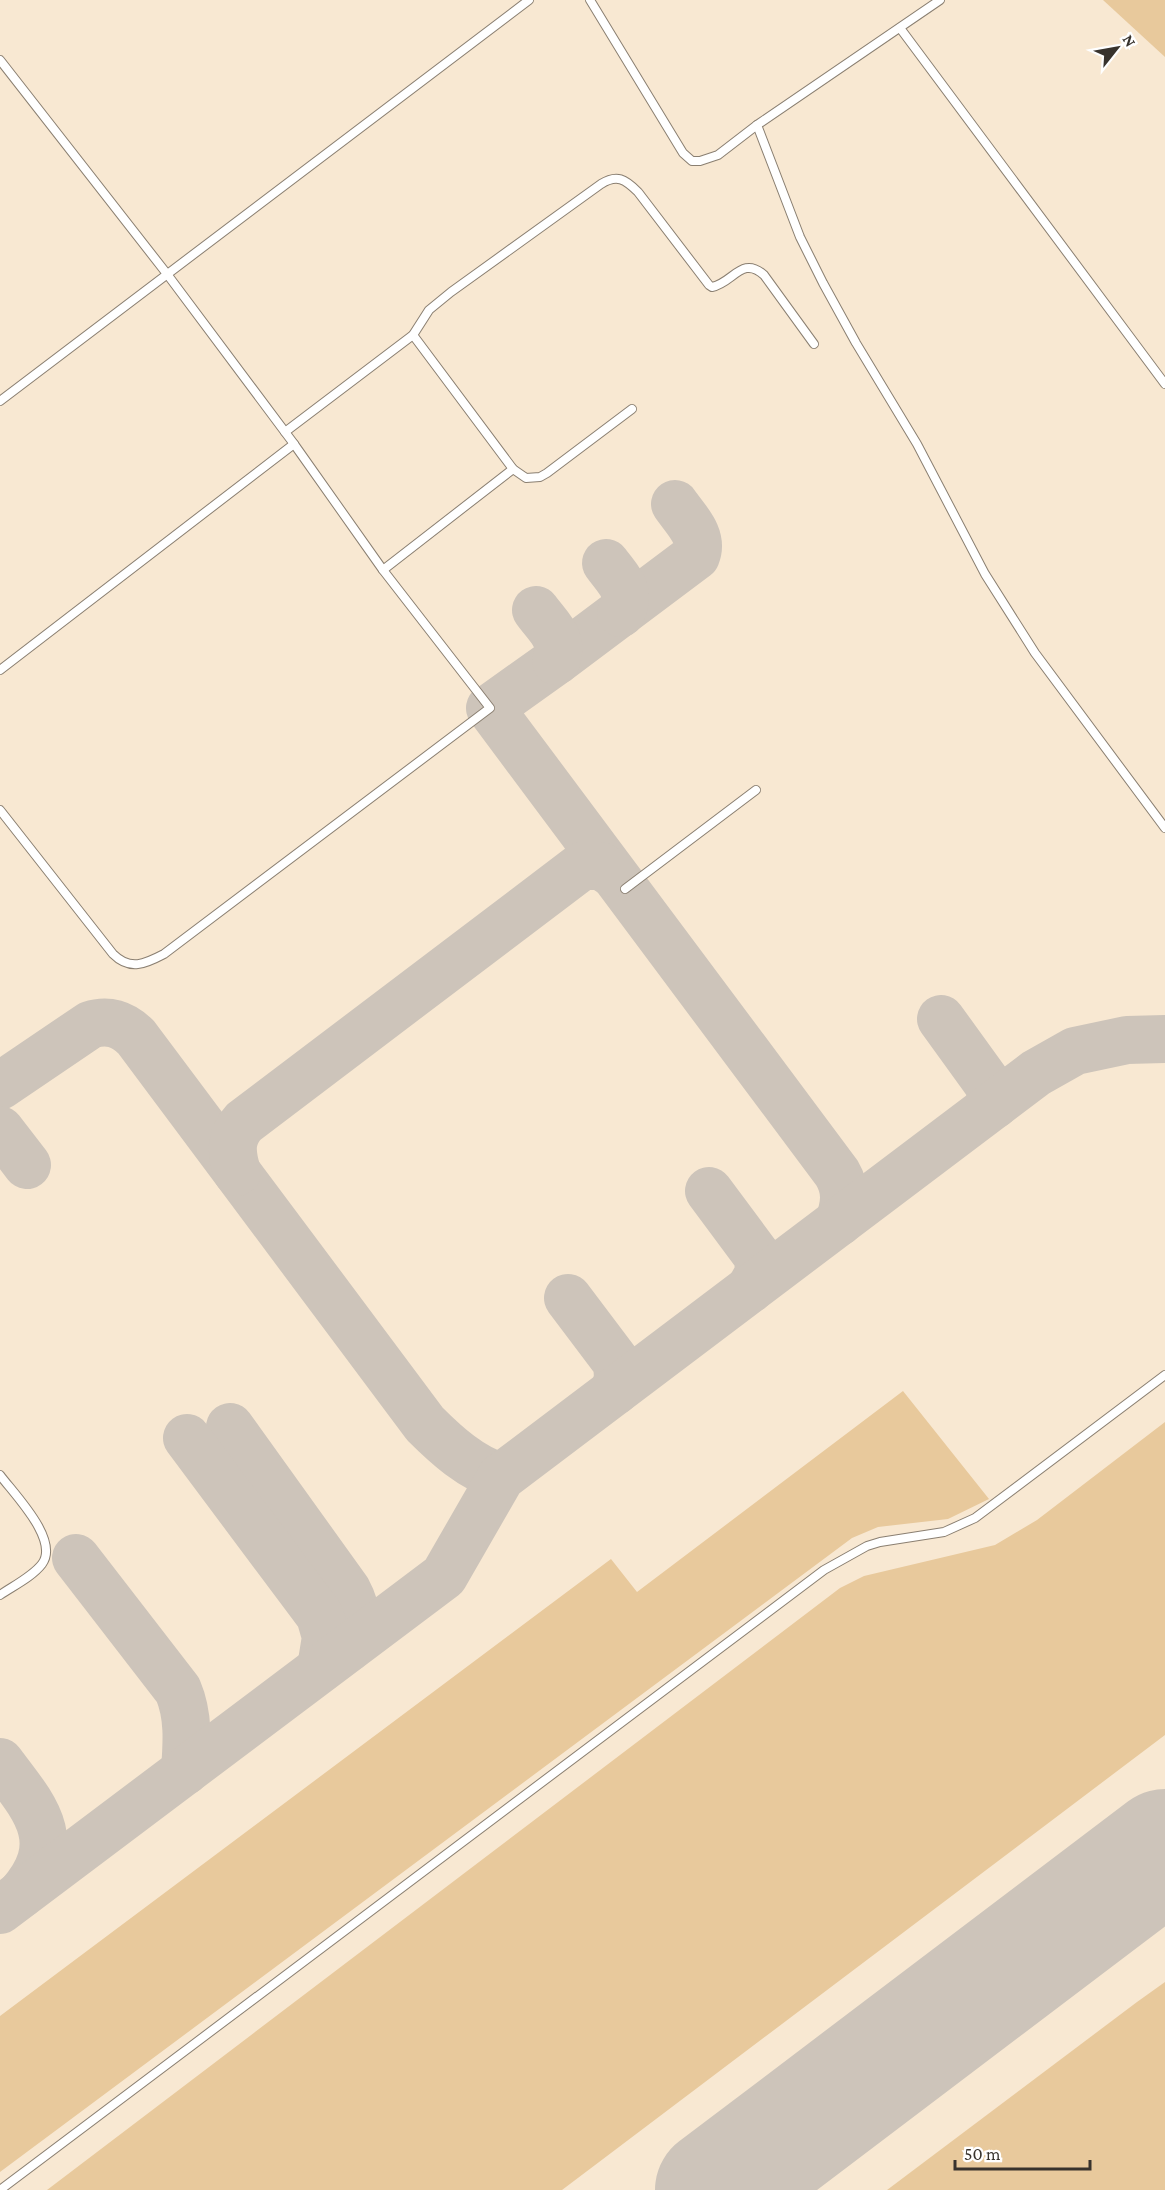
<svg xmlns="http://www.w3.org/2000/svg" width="1165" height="2190" font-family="'Crimson Pro',serif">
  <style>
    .built { fill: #f8e8d2 }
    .green { fill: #e8c99c }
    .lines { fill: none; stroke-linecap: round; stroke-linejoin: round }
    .taxiway { stroke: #cdc4ba; stroke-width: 48 }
    .runway { stroke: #cdc4ba; stroke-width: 122 }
    .lane-casing { stroke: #8a7f71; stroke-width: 10 }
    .lane { stroke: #fff; stroke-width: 8 }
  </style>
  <rect width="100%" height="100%" fill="#fff5e9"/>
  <rect class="built" x="0" y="0" width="1165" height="2190"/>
  <g class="green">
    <path d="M 1103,0 L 1165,0 L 1165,57 Z"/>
    <path d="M 903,1391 L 989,1499 L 948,1519 L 878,1527 L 852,1538 L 0,2172 L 0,2016 L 611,1559 L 637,1592 Z"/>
    <path d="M 1165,1422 L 1165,1735 L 562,2190 L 47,2190 L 840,1588 L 864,1576 L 995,1545 L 1037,1520 Z"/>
    <path d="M 1165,1982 L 1165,2190 L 887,2190 L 1137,2002 Z"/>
  </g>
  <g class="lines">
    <g class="taxiway">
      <path d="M 675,504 C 686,520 704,536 696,556 L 556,661 L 490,708 L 837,1173 C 847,1190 845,1204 839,1222"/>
      <path d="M 606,563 C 619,581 632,590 621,613"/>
      <path d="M 536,610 C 549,628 564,638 556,661"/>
      <path d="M 941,1019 L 988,1084 L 994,1105"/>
      <path d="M 0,1086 L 90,1025 C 108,1019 123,1024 136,1037 L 425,1424 C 446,1445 471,1468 501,1477"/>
      <path d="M 0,1130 L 27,1165"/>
      <path d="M 237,1172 C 231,1152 230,1137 244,1122 L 582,866 L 601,866 L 612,873"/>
      <path d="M 709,1191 L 758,1257 L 759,1273 L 750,1289"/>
      <path d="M 568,1298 L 617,1363 L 618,1377 L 615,1391"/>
      <path d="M 230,1427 L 347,1590 C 360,1614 356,1623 348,1648"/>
      <path d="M 187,1438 L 320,1616 L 326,1637 L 321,1668"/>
      <path d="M 76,1558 L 178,1690 C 189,1716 187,1743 185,1771"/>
      <path d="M 0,1762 C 34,1807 67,1841 21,1894"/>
      <path d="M 0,1910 L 444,1576 L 501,1477 L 1036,1073 L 1075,1051 L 1127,1040 L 1165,1039"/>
    </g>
    <path class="runway" d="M 716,2190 L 1165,1850"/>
    <defs>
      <g id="lane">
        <path d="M 590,0 L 683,153 L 692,161 L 700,161 L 718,155 L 757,125 L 940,0"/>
        <path d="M 900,28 L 1165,384"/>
        <path d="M 0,60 L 167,274 L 294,444 L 383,570 L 490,708 L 164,954 C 145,964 130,971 113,954 L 0,810"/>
        <path d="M 757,125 L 800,237 L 823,283 L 856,343 L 917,444 L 985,574 L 1035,653 L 1165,828"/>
        <path d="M 413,335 L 513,469 L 526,478 L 540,477 L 547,473 L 632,409"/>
        <path d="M 0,401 L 529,0"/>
        <path d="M 285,432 L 413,335 L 429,310 L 451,292 L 601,184 C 617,174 625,179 638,192 L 709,285 L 712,287 C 733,283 742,255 764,275 L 814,344"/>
        <path d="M 383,570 L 513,469"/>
        <path d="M 0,670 L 294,444"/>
        <path d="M 625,889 L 756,790"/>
        <path d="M 0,1475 C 14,1494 60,1540 42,1564 C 32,1577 13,1586 0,1595"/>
        <path d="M 0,2190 L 824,1570 L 867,1546 L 880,1542 L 944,1532 L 975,1518 L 1165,1375"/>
      </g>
    </defs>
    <use href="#lane" class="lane-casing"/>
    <use href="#lane" class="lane"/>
  </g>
  <g transform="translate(1117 48) rotate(59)" stroke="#ffffff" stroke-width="4.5" paint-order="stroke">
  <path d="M0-4.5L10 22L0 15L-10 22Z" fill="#38332d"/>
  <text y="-9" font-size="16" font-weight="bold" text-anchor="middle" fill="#38332d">N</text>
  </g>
  <path d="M955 2160v9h135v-9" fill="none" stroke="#38332d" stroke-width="3"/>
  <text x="964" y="2160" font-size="18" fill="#38332d" stroke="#ffffff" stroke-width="4.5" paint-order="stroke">50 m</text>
</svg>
